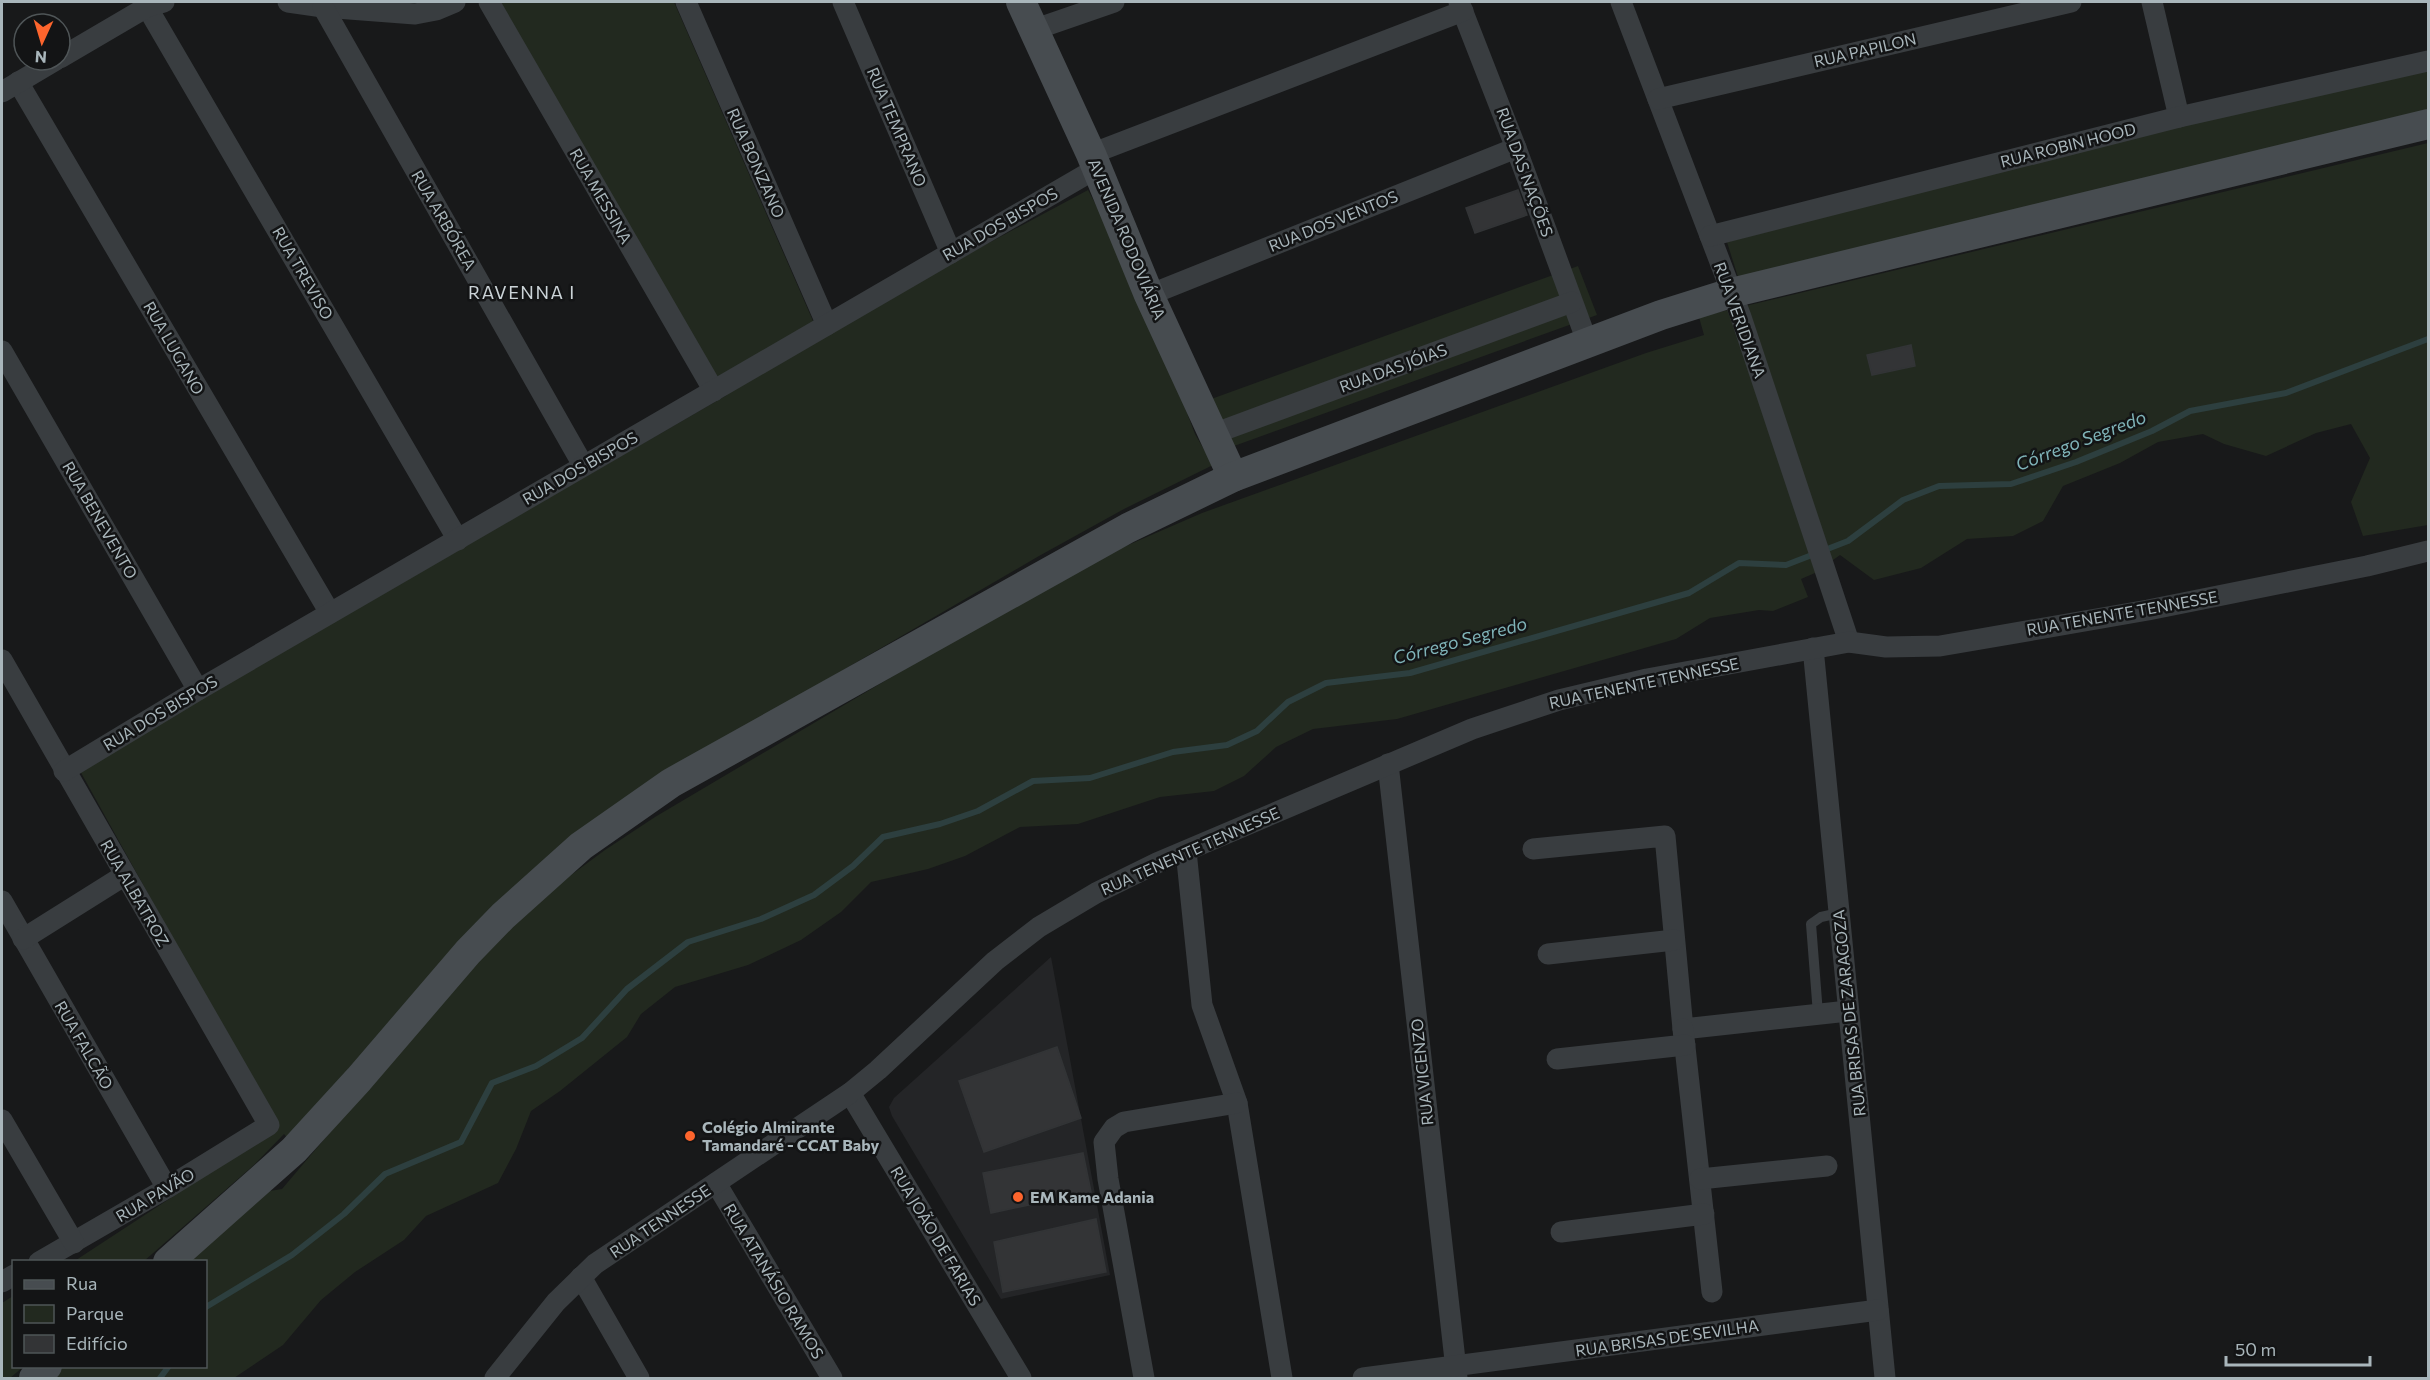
<svg xmlns="http://www.w3.org/2000/svg" width="2430" height="1380" font-family="Commissioner,sans-serif">
  <style>
    .built { fill: #242527 }
    .green { fill: #22291f }
    .lines { fill: none; stroke-linecap: round; stroke-linejoin: round }
    .stream { stroke: #2d3f3f; stroke-width: 6 }
    .building { fill: #333436; stroke: #323436; stroke-width: 1.5 }
    .lane { stroke: #393d40; stroke-width: 10 }
    .street { stroke: #393d40; stroke-width: 21 }
    .secondary { stroke: #474c50; stroke-width: 30 }
    .poi-dot { fill: #fd652d; stroke: #131415; stroke-width: 2 }
    .labels { text-anchor: middle; stroke-width: 5; stroke-linejoin: round; paint-order: stroke }
    .street-label { font-size: 16px; fill: #a9b6bb; stroke: #131415 }
    .poi-label { font-size: 16px; font-weight: bold; fill: #a9b6bb; stroke: #131415; text-anchor: start }
    .neighbourhood-label { font-size: 18px; letter-spacing: 1.5px; fill: #cbd3d7; stroke: #131415 }
    .water-label { font-size: 18px; font-style: italic; fill: #7fb3b8; stroke: #131415 }
  </style>
  <rect width="100%" height="100%" fill="#18191a"/>
  <path class="built" d="M 1051,957 L 1110,1275 L 1001,1299 L 892,1116 L 889,1107 L 894,1098 Z"/>
  <g class="green">
    <path d="M 499,2 L 674,2 L 820,337 L 953,262 L 1088,190 L 1138,284 L 1195,434 L 1213,465 L 1124,509 L 1039,556 L 668,772 L 291,1142 L 284,1134 L 254,1165 L 144,1261 L 73,1262 L 189,1186 L 274,1121 L 79,769 L 727,395 Z"/>
    <path d="M 2428,68 L 2428,119 L 1738,277 L 1727,242 L 2183,123 Z"/>
    <path d="M 2428,143 L 2428,525 L 2363,536 L 2351,502 L 2370,458 L 2351,424 L 2316,433 L 2266,456 L 2224,444 L 2203,434 L 2158,442 L 2120,463 L 2063,486 L 2043,521 L 2013,536 L 1967,539 L 1921,568 L 1874,580 L 1840,555 L 1815,573 L 1801,579 L 1808,597 L 1773,611 L 1759,610 L 1710,618 L 1676,639 L 1397,719 L 1313,729 L 1276,747 L 1244,776 L 1214,791 L 1160,797 L 1078,824 L 1020,827 L 965,856 L 928,869 L 871,882 L 841,912 L 801,940 L 748,965 L 675,987 L 641,1014 L 627,1037 L 560,1091 L 531,1111 L 516,1149 L 498,1183 L 426,1216 L 404,1240 L 355,1272 L 321,1300 L 283,1345 L 234,1378 L 35,1378 L 48,1367 L 206,1366 L 206,1262 L 168,1261 L 244,1195 L 282,1189 L 483,952 L 563,881 L 605,850 L 655,817 L 1040,589 L 1119,549 L 1202,513 L 1646,353 L 1704,335 L 1699,317 Z"/>
    <path d="M 1578,266 L 1597,315 L 1223,450 L 1203,402 Z"/>
    <path d="M 13,1296 L 14,1366 L 23,1367 L 10,1378 L 2,1378 L 2,1303 Z"/>
  </g>
  <g class="lines">
    <g class="stream">
      <path d="M 206,1307 L 292,1255 L 344,1214 L 385,1174 L 461,1142 L 492,1083 L 536,1066 L 582,1038 L 627,989 L 688,942 L 761,919 L 814,895 L 853,866 L 883,837 L 940,824 L 978,811 L 1033,781 L 1090,778 L 1173,752 L 1227,745 L 1257,731 L 1288,702 L 1326,683 L 1410,673 L 1689,593 L 1739,563 L 1786,565 L 1848,541 L 1903,500 L 1939,486 L 2011,484 L 2076,462 L 2152,431 L 2190,411 L 2286,393 L 2428,339"/>
      <path d="M 160,1378 L 169,1366"/>
    </g>
  </g>
  <g class="building">
    <path d="M 1518,190 L 1527,215 L 1475,233 L 1466,208 Z"/>
    <path d="M 1911,345 L 1915,366 L 1872,375 L 1867,355 Z"/>
    <path d="M 1057,1047 L 1081,1118 L 984,1152 L 959,1081 Z"/>
    <path d="M 1083,1153 L 1091,1192 L 991,1213 L 983,1173 Z"/>
    <path d="M 1096,1219 L 1106,1272 L 1003,1292 L 994,1242 Z"/>
  </g>
  <g class="lines">
    <path class="lane" d="M 1818,1014 L 1811,924 L 1821,917 L 1839,913"/>
    <g class="street">
      <path d="M 288,2 L 323,7 L 415,14 L 436,10 L 455,2"/>
      <path d="M 489,2 L 714,391"/>
      <path d="M 686,2 L 827,325"/>
      <path d="M 843,2 L 951,253"/>
      <path d="M 1459,2 L 1516,148 L 1588,344"/>
      <path d="M 1621,2 L 1741,317 L 1849,642"/>
      <path d="M 2152,2 L 2179,117"/>
      <path d="M 147,7 L 458,540"/>
      <path d="M 323,7 L 583,465"/>
      <path d="M 1033,30 L 1114,2"/>
      <path d="M 60,58 L 147,7 L 164,2"/>
      <path d="M 18,82 L 330,613"/>
      <path d="M 2,92 L 56,60"/>
      <path d="M 1658,99 L 2071,2"/>
      <path d="M 1091,154 L 1463,11"/>
      <path d="M 1710,236 L 2179,117 L 2428,61"/>
      <path d="M 1149,295 L 1516,148"/>
      <path d="M 2,351 L 198,690"/>
      <path d="M 1213,434 L 1572,302"/>
      <path d="M 1813,648 L 1885,1378"/>
      <path d="M 2,660 L 269,1125 L 167,1188 L 39,1262"/>
      <path d="M 1388,764 L 1457,1378"/>
      <path d="M 64,771 L 198,690 L 1097,168"/>
      <path d="M 1533,849 L 1665,836 L 1683,1029 L 1848,1011"/>
      <path d="M 1186,851 L 1202,1005 L 1237,1103 L 1282,1378"/>
      <path d="M 2,901 L 167,1188"/>
      <path d="M 23,939 L 125,875"/>
      <path d="M 1548,954 L 1674,940"/>
      <path d="M 1683,1029 L 1712,1292"/>
      <path d="M 1557,1059 L 1685,1045"/>
      <path d="M 850,1093 L 1021,1378"/>
      <path d="M 2,1120 L 74,1243"/>
      <path d="M 1700,1179 L 1827,1166"/>
      <path d="M 716,1183 L 832,1378"/>
      <path d="M 1561,1232 L 1704,1214"/>
      <path d="M 581,1277 L 639,1378"/>
      <path d="M 2,1282 L 14,1275"/>
      <path d="M 495,1378 L 556,1302 L 595,1264 L 850,1093 L 878,1070 L 995,961 L 1039,927 L 1096,893 L 1157,863 L 1472,729 L 1559,700 L 1647,679 L 1849,642 L 1886,647 L 1940,646 L 2148,610 L 2367,566 L 2428,551"/>
      <path d="M 1144,1378 L 1108,1179 L 1104,1142 L 1114,1128 L 1124,1122 L 1237,1103"/>
      <path d="M 1363,1378 L 1878,1310"/>
    </g>
    <g class="secondary">
      <path d="M 1021,2 L 1091,154 L 1149,295 L 1233,477"/>
      <path d="M 168,1262 L 294,1150 L 359,1079 L 468,952 L 503,916 L 581,846 L 671,783 L 1128,528 L 1233,477 L 1661,315 L 1731,293 L 2428,124"/>
      <path d="M 34,1378 L 47,1366"/>
    </g>
  </g>
  <g class="poi-dot">
    <circle cx="690" cy="1136" r="6"/>
    <circle cx="1018" cy="1197" r="6"/>
  </g>
  <g class="labels">
    <g class="street-label">
      <text transform="translate(1865 50) rotate(-13)" y="6">RUA PAPILON</text>
      <text transform="translate(897 127) rotate(67)" y="6">RUA TEMPRANO</text>
      <text transform="translate(2068 145) rotate(-14)" y="6">RUA ROBIN HOOD</text>
      <text transform="translate(756 163) rotate(66)" y="6">RUA BONZANO</text>
      <text transform="translate(1525 172) rotate(70)" y="6">RUA DAS NAÇÕES</text>
      <text transform="translate(601 196) rotate(60)" y="6">RUA MESSINA</text>
      <text transform="translate(444 220) rotate(60)" y="6">RUA ARBÓREA</text>
      <text transform="translate(1333 221) rotate(-22)" y="6">RUA DOS VENTOS</text>
      <text transform="translate(1000 224) rotate(-30)" y="6">RUA DOS BISPOS</text>
      <text transform="translate(1127 239) rotate(67)" y="6">AVENIDA RODOVIÁRIA</text>
      <text transform="translate(303 273) rotate(60)" y="6">RUA TREVISO</text>
      <text transform="translate(1740 320) rotate(70)" y="6">RUA VERIDIANA</text>
      <text transform="translate(174 348) rotate(60)" y="6">RUA LUGANO</text>
      <text transform="translate(1393 368) rotate(-20)" y="6">RUA DAS JÓIAS</text>
      <text transform="translate(580 468) rotate(-30)" y="6">RUA DOS BISPOS</text>
      <text transform="translate(100 520) rotate(60)" y="6">RUA BENEVENTO</text>
      <text transform="translate(2122 613) rotate(-10)" y="6">RUA TENENTE TENNESSE</text>
      <text transform="translate(1644 683) rotate(-12)" y="6">RUA TENENTE TENNESSE</text>
      <text transform="translate(160 713) rotate(-31)" y="6">RUA DOS BISPOS</text>
      <text transform="translate(1190 851) rotate(-24)" y="6">RUA TENENTE TENNESSE</text>
      <text transform="translate(135 893) rotate(60)" y="6">RUA ALBATROZ</text>
      <text transform="translate(1849 1013) rotate(-96)" y="6">RUA BRISAS DE ZARAGOZA</text>
      <text transform="translate(84 1045) rotate(60)" y="6">RUA FALCÃO</text>
      <text transform="translate(1422 1072) rotate(-96)" y="6">RUA VICENZO</text>
      <text transform="translate(155 1195) rotate(-31)" y="6">RUA PAVÃO</text>
      <text transform="translate(660 1221) rotate(-34)" y="6">RUA TENNESSE</text>
      <text transform="translate(936 1236) rotate(59)" y="6">RUA JOÃO DE FARIAS</text>
      <text transform="translate(774 1281) rotate(59)" y="6">RUA ATANÁSIO RAMOS</text>
      <text transform="translate(1667 1338) rotate(-8)" y="6">RUA BRISAS DE SEVILHA</text>
    </g>
    <g class="poi-label">
      <text x="702" y="1133">Colégio Almirante<tspan x="702" dy="18">Tamandaré - CCAT Baby</tspan></text>
      <text x="1030" y="1203">EM Kame Adania</text>
    </g>
    <g class="neighbourhood-label">
      <text x="522" y="299">RAVENNA I</text>
    </g>
    <g class="water-label">
      <text transform="translate(2081 441) rotate(-21)" y="6">Córrego Segredo</text>
      <text transform="translate(1460 641) rotate(-15)" y="6">Córrego Segredo</text>
    </g>
  </g>
  <rect width="2430" height="1380" fill="none" stroke="#a9b6bb" stroke-width="6"/>
  <rect x="12" y="1260" width="195" height="108" fill="#131415" stroke="#4f5557" stroke-width="1.5"/>
  <rect x="24" y="1280" width="30" height="9" fill="#474c50" stroke="#4f5557" stroke-width="1.5"/>
  <text x="66" y="1290" font-size="18" fill="#a9b6bb">Rua</text>
  <rect x="24" y="1305" width="30" height="18" fill="#22291f" stroke="#4f5557" stroke-width="1.5"/>
  <text x="66" y="1320" font-size="18" fill="#a9b6bb">Parque</text>
  <rect x="24" y="1335" width="30" height="18" fill="#333436" stroke="#4f5557" stroke-width="1.5"/>
  <text x="66" y="1350" font-size="18" fill="#a9b6bb">Edifício</text>
  <g transform="translate(42 42) rotate(184)"><circle r="28" fill="#131415" stroke="#4f5557" stroke-width="1.5"/>
  <path d="M0-4.5L10 22L0 15L-10 22Z" fill="#fd652d"/>
  <text y="-9" font-size="16" font-weight="bold" text-anchor="middle" fill="#a9b6bb">N</text>
  </g>
  <path d="M2226 1356v9h144v-9" fill="none" stroke="#a9b6bb" stroke-width="3"/>
  <text x="2235" y="1356" font-size="18" fill="#a9b6bb" stroke="#131415" stroke-width="4.5" paint-order="stroke">50 m</text>
</svg>
